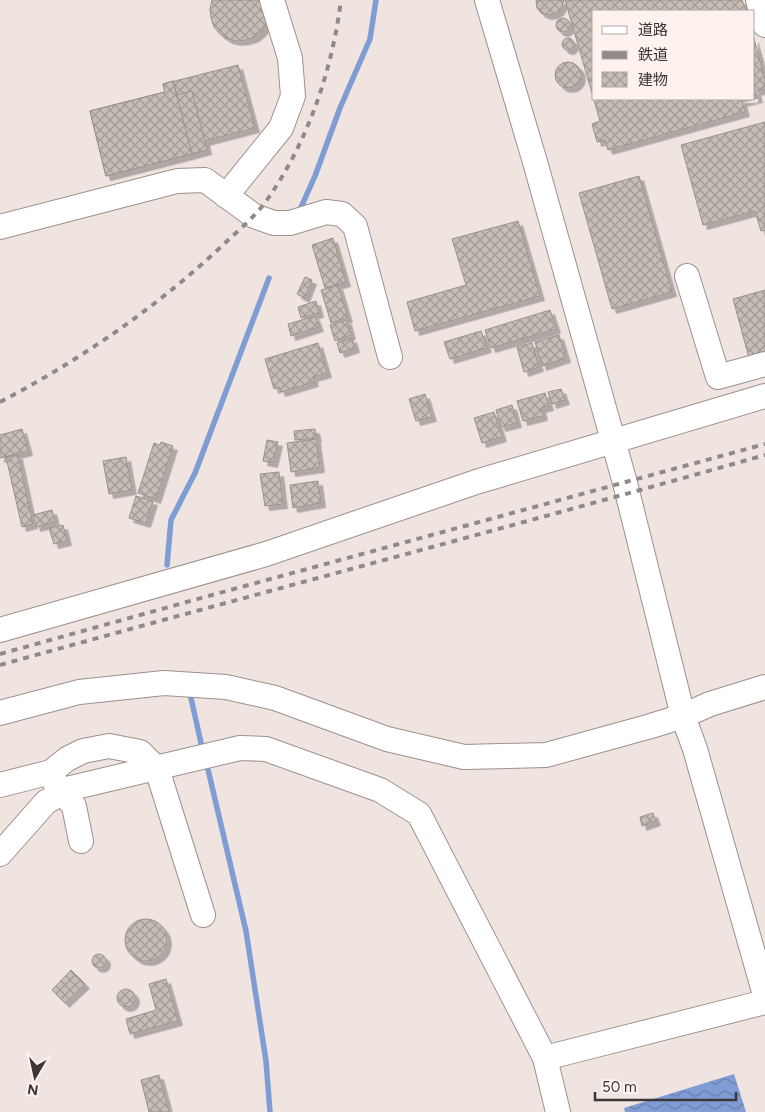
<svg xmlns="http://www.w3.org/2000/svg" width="765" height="1112" font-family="Figtree,'Noto Sans JP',sans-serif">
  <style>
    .water { fill: url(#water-waves) }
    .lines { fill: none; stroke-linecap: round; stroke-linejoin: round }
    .stream { stroke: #7f9cd4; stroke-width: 5.5 }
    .building { fill: url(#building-cross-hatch); stroke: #9a928b; filter: url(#shadow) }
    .minor-casing { stroke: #9c918d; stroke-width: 26 }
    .minor { stroke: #fff; stroke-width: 24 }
    .rail { stroke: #918986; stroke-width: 4; stroke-dasharray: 6 6; stroke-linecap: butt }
  </style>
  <defs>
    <pattern id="water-waves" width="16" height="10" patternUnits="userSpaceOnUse" patternTransform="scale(1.25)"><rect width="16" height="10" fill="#7f9cd4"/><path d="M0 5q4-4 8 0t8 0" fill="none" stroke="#6980ad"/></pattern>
    <pattern id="building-cross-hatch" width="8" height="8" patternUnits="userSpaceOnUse" patternTransform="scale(1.25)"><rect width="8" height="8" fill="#c6bdb6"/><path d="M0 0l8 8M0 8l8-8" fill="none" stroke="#a29a95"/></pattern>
    <filter id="shadow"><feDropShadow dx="4.5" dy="4.5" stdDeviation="0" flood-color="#0004"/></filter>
  </defs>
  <rect width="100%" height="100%" fill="#f0e4e0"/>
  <path class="water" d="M 734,1074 L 746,1112 L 625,1112 L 624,1108 Z"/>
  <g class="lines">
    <g class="stream">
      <path d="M 298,214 L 315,176 L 340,108 L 370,39 L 376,0"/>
      <path d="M 167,565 L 171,520 L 195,473 L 269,278"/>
      <path d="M 191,698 L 203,752"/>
      <path d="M 206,761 L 246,931 L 266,1061 L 270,1112"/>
    </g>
  </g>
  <g class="building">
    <path d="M 212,0 L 266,0 L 267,23 L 262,31 L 255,37 L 246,40 L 237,41 L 228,39 L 220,34 L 214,27 L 211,18 L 210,9 Z"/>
    <path d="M 536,0 L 564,0 L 562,6 L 559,11 L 553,14 L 547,15 L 541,13 L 537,8 Z"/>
    <path d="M 565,0 L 742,0 L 746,11 L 594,11 L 594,99 L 754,99 L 754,39 L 765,79 L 765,89 L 756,91 L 758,98 L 742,102 L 745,112 L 608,150 L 605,140 L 597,142 L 592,124 L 600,121 Z"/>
    <circle cx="563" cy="25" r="7"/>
    <circle cx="568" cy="44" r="6"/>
    <circle cx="568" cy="75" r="13"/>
    <path d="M 238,65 L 255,128 L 205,141 L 207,150 L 106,176 L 90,111 L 165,92 L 163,84 Z"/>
    <path d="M 173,81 L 177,95 L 192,91 L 207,150 L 106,176 L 90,111 L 165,92 L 163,84 Z"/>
    <path d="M 173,81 L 192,154 L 106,176 L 90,111 L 165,92 L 163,84 Z"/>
    <path d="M 765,122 L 765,230 L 761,231 L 755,211 L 703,225 L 681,145 Z"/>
    <path d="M 639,176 L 672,292 L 612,309 L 579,193 Z"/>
    <path d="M 518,221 L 540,296 L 415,331 L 407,302 L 466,285 L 452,239 Z"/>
    <path d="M 333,238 L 346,282 L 325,288 L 312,245 Z"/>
    <path d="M 305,277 L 312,280 L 305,298 L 297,294 Z"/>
    <path d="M 338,285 L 348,318 L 331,323 L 321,290 Z"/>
    <path d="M 765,290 L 765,354 L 749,358 L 733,299 Z"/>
    <path d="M 316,301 L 319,313 L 301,318 L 298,307 Z"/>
    <path d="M 550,310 L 556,329 L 491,348 L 485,330 Z"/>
    <path d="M 315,316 L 319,327 L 291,336 L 288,324 Z"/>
    <path d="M 347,320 L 351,335 L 335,341 L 330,325 Z"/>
    <path d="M 481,331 L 487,348 L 450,359 L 444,342 Z"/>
    <path d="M 559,335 L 566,358 L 542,366 L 535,342 Z"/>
    <path d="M 352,338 L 355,348 L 340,353 L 337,343 Z"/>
    <path d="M 318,343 L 327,373 L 313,377 L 314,382 L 281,392 L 279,387 L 274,389 L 265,359 Z"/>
    <path d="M 532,343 L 539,367 L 524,372 L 517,347 Z"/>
    <path d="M 561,389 L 565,400 L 552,404 L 548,392 Z"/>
    <path d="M 545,393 L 549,406 L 541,408 L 543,416 L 523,421 L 517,401 Z"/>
    <path d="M 425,394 L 432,417 L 416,421 L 409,399 Z"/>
    <path d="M 512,405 L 517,423 L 501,427 L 496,410 Z"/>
    <path d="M 494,412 L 502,437 L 482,443 L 474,418 Z"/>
    <path d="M 22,429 L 28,451 L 0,458 L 0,435 Z"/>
    <path d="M 315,429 L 317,438 L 295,440 L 294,431 Z"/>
    <path d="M 316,439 L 320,468 L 291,472 L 287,443 Z"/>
    <path d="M 267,440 L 278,442 L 273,463 L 263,461 Z"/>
    <path d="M 161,442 L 173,446 L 156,499 L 138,493 L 154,443 L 160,445 Z"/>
    <path d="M 18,455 L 33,524 L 22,527 L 6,457 Z"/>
    <path d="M 126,457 L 132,490 L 109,494 L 103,461 Z"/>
    <path d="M 279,472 L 283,504 L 265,506 L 260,474 Z"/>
    <path d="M 318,481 L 321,503 L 293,508 L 290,485 Z"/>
    <path d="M 136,496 L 153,501 L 146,523 L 129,518 Z"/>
    <path d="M 52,510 L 55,522 L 36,527 L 33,515 Z"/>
    <path d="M 63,525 L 67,541 L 54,544 L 49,528 Z"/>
    <path d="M 653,813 L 656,821 L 642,826 L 640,817 Z"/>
    <circle cx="146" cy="940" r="21"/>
    <circle cx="99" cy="961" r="7"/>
    <path d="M 71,970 L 85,984 L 65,1003 L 52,990 Z"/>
    <path d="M 166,979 L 178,1021 L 130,1034 L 126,1019 L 156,1010 L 149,984 Z"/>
    <circle cx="126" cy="998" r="9"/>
    <path d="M 159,1075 L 169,1112 L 149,1112 L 141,1080 Z"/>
  </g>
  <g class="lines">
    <defs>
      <g id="minor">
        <path d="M 487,0 L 535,162 L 625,483 L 683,716 L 695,749 L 765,995"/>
        <path d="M 758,0 L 765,25"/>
        <path d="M 226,196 L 281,128 L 293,96 L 290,58 L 272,0"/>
        <path d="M 0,227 L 177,181 L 205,180 L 254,216 L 274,223 L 290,223 L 326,212 L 342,214 L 355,226 L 390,357"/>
        <path d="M 687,276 L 718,377 L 765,364"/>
        <path d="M 0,630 L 266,554 L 476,482 L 765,396"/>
        <path d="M 0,713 L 79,692 L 164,683 L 226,687 L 275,698 L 387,739 L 464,757 L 546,755 L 651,726 L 683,716 L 710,704 L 765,687"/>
        <path d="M 55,781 L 56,785 L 74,806 L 81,841"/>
        <path d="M 0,785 L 51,772 L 67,759 L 83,751 L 109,746 L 140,752 L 157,769 L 203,915"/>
        <path d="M 0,854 L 46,802 L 71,788 L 240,748 L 266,749 L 380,790 L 419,814 L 545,1058 L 558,1112"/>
        <path d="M 545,1058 L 765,1002"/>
      </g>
    </defs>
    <use href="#minor" class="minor-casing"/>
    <use href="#minor" class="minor"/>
    <g class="rail">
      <path d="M 0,402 C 79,361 160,305 225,243 C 240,229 257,215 269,197 C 309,139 332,70 341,0"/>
      <path d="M 0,654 L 212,595 L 765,444"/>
      <path d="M 0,665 C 255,594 511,527 765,455"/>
    </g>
  </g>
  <rect x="592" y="10" width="162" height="90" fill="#fdf2ed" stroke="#afa7a3"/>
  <rect x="602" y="26" width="25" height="8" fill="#ffffff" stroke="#afa7a3"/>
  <text x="638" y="35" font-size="15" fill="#3b3735">道路</text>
  <rect x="602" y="51" width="25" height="8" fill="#918986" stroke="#afa7a3"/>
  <text x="638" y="60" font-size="15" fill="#3b3735">鉄道</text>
  <rect x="602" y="72" width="25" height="15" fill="url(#building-cross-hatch)" stroke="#afa7a3"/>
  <text x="638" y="85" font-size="15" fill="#3b3735">建物</text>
  <g transform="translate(35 1077) rotate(189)" stroke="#fdf2ed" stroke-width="4" paint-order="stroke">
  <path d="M0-4L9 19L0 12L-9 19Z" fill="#3b3735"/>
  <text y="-8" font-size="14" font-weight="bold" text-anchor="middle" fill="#3b3735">N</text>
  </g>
  <path d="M595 1092v8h141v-8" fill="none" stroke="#3b3735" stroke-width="2.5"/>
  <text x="602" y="1092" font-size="15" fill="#3b3735" stroke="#fdf2ed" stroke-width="4" paint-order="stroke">50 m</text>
</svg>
